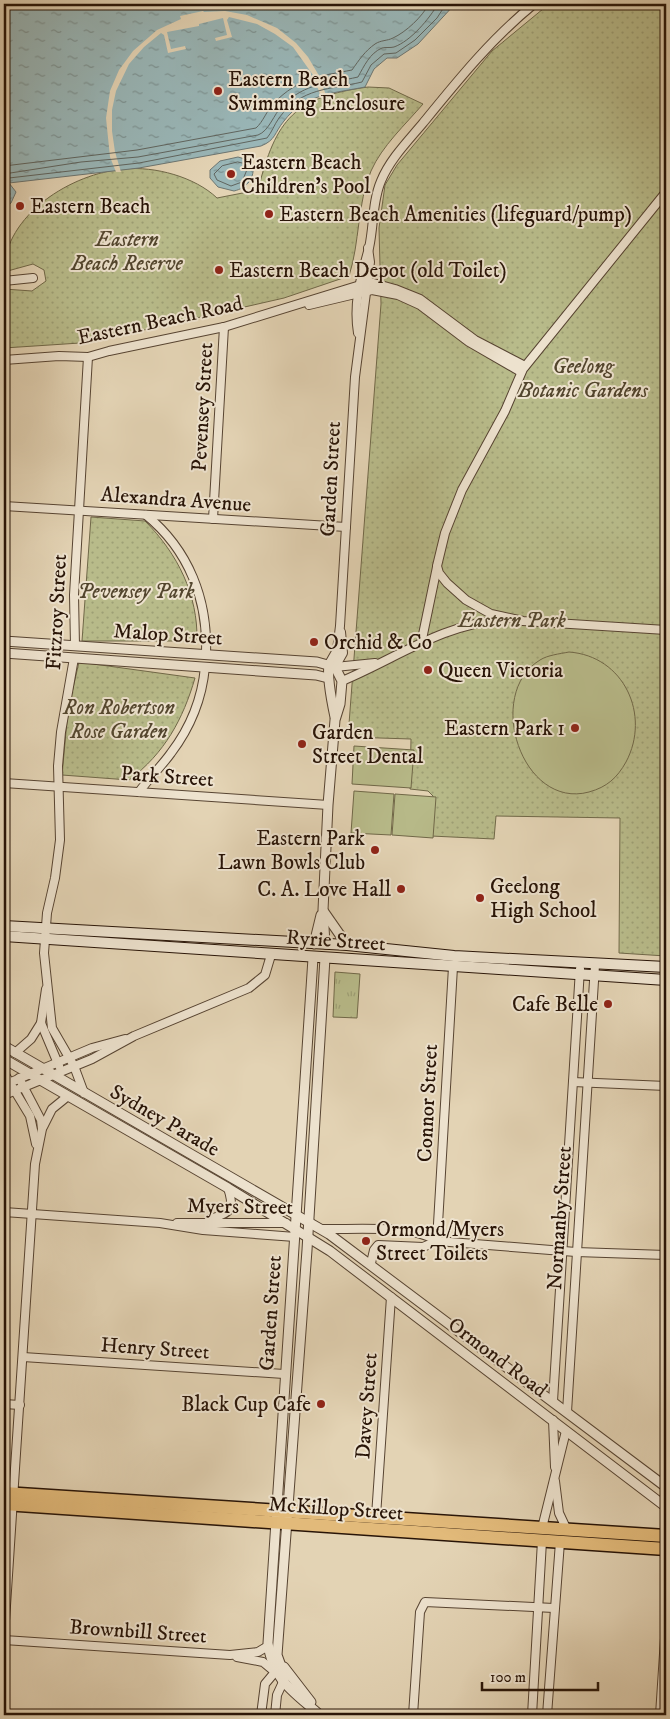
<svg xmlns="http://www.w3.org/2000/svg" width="670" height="1719" font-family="'IM FELL DW Pica',serif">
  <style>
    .grass { fill: url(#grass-tufts); stroke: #706848 }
    .park { fill: url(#park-dots); stroke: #706848 }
    .pitch { fill: #b8bb8a; stroke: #706848 }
    .water { fill: url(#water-ripples); stroke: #6c7571 }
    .pier { fill: #e3d3b4 }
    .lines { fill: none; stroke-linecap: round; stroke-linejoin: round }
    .shore { stroke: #60655f; stroke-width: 1 }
    .minor-casing { stroke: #574432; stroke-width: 10 }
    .tertiary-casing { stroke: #574432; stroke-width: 11 }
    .secondary-casing { stroke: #281407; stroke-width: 12 }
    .trunk-casing { stroke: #281407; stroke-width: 15 }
    .minor { stroke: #ede2ce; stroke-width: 8 }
    .tertiary { stroke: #ede2ce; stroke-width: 9 }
    .secondary { stroke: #ede2ce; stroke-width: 10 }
    .trunk { stroke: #e2ba7a; stroke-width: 12 }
    .poi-dot { fill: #8f2418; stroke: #ede2ce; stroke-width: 2 }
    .labels { text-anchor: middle; stroke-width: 4; stroke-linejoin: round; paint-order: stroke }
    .poi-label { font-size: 21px; fill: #281407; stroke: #ede2ce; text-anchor: start }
    .park-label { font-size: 21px; font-style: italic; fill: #53462e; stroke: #ede2ce }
    .street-label { font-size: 21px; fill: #281407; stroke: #ede2ce }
  </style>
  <defs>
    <pattern id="grass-tufts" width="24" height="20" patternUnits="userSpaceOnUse" patternTransform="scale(1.25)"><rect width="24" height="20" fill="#b8bb8a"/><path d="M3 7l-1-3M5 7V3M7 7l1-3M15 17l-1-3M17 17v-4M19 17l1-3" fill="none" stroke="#9ea076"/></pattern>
    <pattern id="park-dots" width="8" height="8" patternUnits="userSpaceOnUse" patternTransform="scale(1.25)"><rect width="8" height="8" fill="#b8bb8a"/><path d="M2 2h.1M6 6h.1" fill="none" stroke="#9ea076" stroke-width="1.8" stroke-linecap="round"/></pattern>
    <pattern id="water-ripples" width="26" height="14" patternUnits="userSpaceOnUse" patternTransform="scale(1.25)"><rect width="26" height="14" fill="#99b6b7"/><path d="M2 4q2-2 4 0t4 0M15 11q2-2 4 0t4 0" fill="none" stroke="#7d9393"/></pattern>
  </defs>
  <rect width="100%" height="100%" fill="#e3d3b4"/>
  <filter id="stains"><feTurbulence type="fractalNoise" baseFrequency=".004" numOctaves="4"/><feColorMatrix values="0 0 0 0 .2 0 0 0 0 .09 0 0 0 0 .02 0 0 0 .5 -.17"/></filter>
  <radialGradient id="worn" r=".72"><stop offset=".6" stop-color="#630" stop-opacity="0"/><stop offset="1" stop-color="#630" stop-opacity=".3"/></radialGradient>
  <path class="grass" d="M 335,972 L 360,974 L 357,1018 L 333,1017 Z"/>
  <g class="park">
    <path d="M 549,4 L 666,4 L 666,956 L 619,953 L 620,818 L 496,816 L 494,839 L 431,836 L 433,796 L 428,791 L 410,789 L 411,739 L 348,737 L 381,304 L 379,228 L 385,185 L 397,165 L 492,51 Z"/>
    <path d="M 368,87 L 389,88 L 423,104 C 405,125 382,146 371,171 C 357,204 360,242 349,276 L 284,298 L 122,335 L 80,343 L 4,348 L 4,289 L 32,291 L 46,281 L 44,270 L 33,264 L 4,272 C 4,215 72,173 124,169 C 155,166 195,177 217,198 L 258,190 C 276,118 295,97 368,87 Z"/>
    <path d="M 91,517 L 145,521 C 178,554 198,595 197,641 L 82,641 Z"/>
    <path d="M 79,662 L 195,678 C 183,719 165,753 129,780 L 62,775 L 68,710 Z"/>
  </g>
  <g class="pitch">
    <path d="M 569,652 C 624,656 651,715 626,762 C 617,778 607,787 589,792 C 522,810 484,694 540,660 C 548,655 559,654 569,652 Z"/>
    <path d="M 354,746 L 414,750 L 411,788 L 352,784 Z"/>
    <path d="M 354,791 L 394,794 L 391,835 L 351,833 Z"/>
    <path d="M 395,794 L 436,797 L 433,838 L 392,835 Z"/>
  </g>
  <g class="water">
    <path d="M 4,4 L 455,4 L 418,44 L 397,58 L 387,58 L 374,69 L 365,87 C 335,93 304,94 284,121 C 274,133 276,140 261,146 L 139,168 L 9,183 L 16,192 L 11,203 L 4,209 Z"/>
    <path d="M 238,157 L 248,160 L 253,164 C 255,178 247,188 234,191 L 218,187 L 210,178 L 210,170 L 220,161 Z"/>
  </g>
  <path class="pier" d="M 203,11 L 204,12 L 225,11 L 247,15 L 277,28 L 296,43 L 308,57 L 318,74 L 326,95 L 321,97 L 313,75 L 293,47 L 275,34 L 257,24 L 229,17 L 227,20 L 232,37 L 216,41 L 215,38 L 227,35 L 223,18 L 199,24 L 199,26 L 167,32 L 171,49 L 185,46 L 186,49 L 168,53 L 164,35 L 161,33 L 144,47 L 129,64 L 116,91 L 112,110 L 112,131 L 115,152 L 121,172 L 116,172 L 110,157 L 106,118 L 110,91 L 119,70 L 133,51 L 157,30 L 181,19 L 180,16 Z"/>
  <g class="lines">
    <g class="shore">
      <path d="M 238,162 L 246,164 L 248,167 L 242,182 L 231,186 L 217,180 L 214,174 L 222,166 Z"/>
      <path d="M 4,166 L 137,150 L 256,128 C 263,122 267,110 274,103 C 298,78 321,76 352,70 C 359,60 365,51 375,44 C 381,40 387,41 393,38 C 406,32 422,17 429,4"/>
      <path d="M 4,174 L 81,162 L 138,157 L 258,135 C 269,131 274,114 282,106 C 306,82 328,84 358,77 C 364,66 370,53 382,48 C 386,47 390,48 394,47 C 411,41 429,19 438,4"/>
      <path d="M 4,203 L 10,194 L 5,185 L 9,178 L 139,163 L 267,138 C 272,132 274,125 279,118 C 302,87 329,90 362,82 L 371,65 L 384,54 L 396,53 L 415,40 L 437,18 L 446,4"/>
    </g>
    <defs>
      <g id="minor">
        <path d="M 666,192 L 523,369 L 505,411 L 462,490 L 445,533 L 437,566 L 439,573 L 447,583 L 466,600 L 491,614 L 523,621 L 666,630"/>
        <path d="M 4,281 L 33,278"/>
        <path d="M 309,305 L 372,290 L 398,295 L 420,305 L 469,342 L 521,372"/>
        <path d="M 358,333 C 353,302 361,277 369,248 C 374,226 372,202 381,181 C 390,159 408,141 423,123 C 458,80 491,39 534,4"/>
        <path d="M 4,360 L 59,356 L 88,357 L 109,351 L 224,327 L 370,282 L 395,289 L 420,299 L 475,340 L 525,366"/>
        <path d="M 4,506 L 346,527"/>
        <path d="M 146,515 C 189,550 208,600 206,654"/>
        <path d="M 213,519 L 224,327"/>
        <path d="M 421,644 L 437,567"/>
        <path d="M 75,646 L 74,595 L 88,357"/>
        <path d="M 74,658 L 61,732 L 58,766 L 60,840 L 55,878 L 47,913 L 44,953 L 52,1028 L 74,1066 L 84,1093"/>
        <path d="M 329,664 L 337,650 L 340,626 L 355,377 L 370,262 L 368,248"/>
        <path d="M 335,667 L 375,663"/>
        <path d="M 335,667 L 343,653 L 341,632"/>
        <path d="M 342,681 C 395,659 444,623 503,620"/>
        <path d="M 4,783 L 328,805"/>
        <path d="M 139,792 C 149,778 161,767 171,753 C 190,728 202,699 205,667"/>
        <path d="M 46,989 L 41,1023 L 59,1066"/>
        <path d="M 15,1053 L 31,1039 L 41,1023"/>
        <path d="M 4,1073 L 30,1116 L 36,1144"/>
        <path d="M 573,1082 L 666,1086"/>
        <path d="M 4,1085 L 92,1048 L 125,1039"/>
        <path d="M 4,1095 L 92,1059 L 134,1036 L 249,988 L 265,975 L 271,955"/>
        <path d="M 43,1127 L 52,1109 L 68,1096"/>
        <path d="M 4,1212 L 160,1223 L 203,1230 L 295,1237"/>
        <path d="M 210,1219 C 231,1213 235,1209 228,1188"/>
        <path d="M 177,1223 L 286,1223"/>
        <path d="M 321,1229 C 352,1230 411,1224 437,1241 L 576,1252 L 666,1255"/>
        <path d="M 437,1241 L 453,967"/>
        <path d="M 371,1263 L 374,1250 L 378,1245 L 423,1247 L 437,1241"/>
        <path d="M 23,1357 L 284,1374"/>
        <path d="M 553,1401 L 580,969"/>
        <path d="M 4,1404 L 20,1405"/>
        <path d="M 567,1412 L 595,965"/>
        <path d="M 553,1420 L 555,1467"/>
        <path d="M 555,1481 L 559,1513 L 567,1530"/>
        <path d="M 376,1516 L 391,1297"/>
        <path d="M 542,1528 L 566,1431"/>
        <path d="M 4,1636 L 35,1164 L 42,1129 L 41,1120 L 19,1078"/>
        <path d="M 4,1640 L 230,1655 L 258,1652 L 268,1646"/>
        <path d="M 237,1657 L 263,1662 L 275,1672 L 265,1684 L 261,1715"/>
        <path d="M 275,1715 L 277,1695 L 283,1682"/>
        <path d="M 413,1715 L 420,1612 L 425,1602 L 554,1608"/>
        <path d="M 532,1715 L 542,1541"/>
        <path d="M 547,1715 L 560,1542"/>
        <path d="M 660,1715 L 666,1623"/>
      </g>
      <g id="tertiary">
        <path d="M 4,641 L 317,662 L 335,667 L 342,681 L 340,704 L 335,720 L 328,805 L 323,910 L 325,944"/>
        <path d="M 4,653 L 316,675 L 328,678"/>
        <path d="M 329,664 C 327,677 332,703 335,717"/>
        <path d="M 324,912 L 347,945"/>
        <path d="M 314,944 L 321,915"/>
        <path d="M 313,958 L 268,1643 C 272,1680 294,1692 320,1715"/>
        <path d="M 4,1046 L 329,1234 L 666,1487"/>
        <path d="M 4,1059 L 228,1188 L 330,1251 L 666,1507"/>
        <path d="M 284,1667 L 311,1702"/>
        <path d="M 283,1682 L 285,1677 L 277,1655 L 307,1250 L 325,958"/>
      </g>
      <g id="secondary">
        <path d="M 4,926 L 347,945 L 454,956 L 666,967"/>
        <path d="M 4,936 L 666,980"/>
      </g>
      <g id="trunk">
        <path d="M 4,1493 L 666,1536"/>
        <path d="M 4,1504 L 666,1549"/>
      </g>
    </defs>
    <use href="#minor" class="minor-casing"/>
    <use href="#tertiary" class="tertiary-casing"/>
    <use href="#secondary" class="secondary-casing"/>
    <use href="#trunk" class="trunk-casing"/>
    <use href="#minor" class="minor"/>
    <use href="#tertiary" class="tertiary"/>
    <use href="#secondary" class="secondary"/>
    <use href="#trunk" class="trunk"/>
  </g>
  <g class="poi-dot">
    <circle cx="218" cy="91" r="5"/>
    <circle cx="231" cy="174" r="5"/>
    <circle cx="20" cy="206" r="5"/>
    <circle cx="269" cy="214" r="5"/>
    <circle cx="219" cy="270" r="5"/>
    <circle cx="314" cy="642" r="5"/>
    <circle cx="428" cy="670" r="5"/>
    <circle cx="575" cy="728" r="5"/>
    <circle cx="302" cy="744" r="5"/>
    <circle cx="375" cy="850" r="5"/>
    <circle cx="401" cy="889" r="5"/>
    <circle cx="480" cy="898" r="5"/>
    <circle cx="608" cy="1004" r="5"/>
    <circle cx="366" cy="1241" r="5"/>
    <circle cx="321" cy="1404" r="5"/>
  </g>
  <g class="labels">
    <g class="poi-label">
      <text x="228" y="86">Eastern Beach<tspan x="228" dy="24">Swimming Enclosure</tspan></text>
      <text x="241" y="169">Eastern Beach<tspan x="241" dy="24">Children's Pool</tspan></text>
      <text x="30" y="213">Eastern Beach</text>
      <text x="279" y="221">Eastern Beach Amenities (lifeguard/pump)</text>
      <text x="229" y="277">Eastern Beach Depot (old Toilet)</text>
      <text x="324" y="649">Orchid &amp; Co</text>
      <text x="438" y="677">Queen Victoria</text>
      <text x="565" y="735" text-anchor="end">Eastern Park 1</text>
      <text x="312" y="739">Garden<tspan x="312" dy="24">Street Dental</tspan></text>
      <text x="365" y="845" text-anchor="end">Eastern Park<tspan x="365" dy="24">Lawn Bowls Club</tspan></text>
      <text x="490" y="893">Geelong<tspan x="490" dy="24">High School</tspan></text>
      <text x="391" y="896" text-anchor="end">C. A. Love Hall</text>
      <text x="598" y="1011" text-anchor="end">Cafe Belle</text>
      <text x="376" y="1236">Ormond/Myers<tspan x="376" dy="24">Street Toilets</tspan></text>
      <text x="311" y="1411" text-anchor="end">Black Cup Cafe</text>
    </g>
    <g class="park-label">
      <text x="127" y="246">Eastern<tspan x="127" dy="24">Beach Reserve</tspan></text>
      <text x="583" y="373">Geelong<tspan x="583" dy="24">Botanic Gardens</tspan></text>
      <text x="136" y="598">Pevensey Park</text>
      <text x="512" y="627">Eastern Park</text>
      <text x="119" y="714">Ron Robertson<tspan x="119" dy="24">Rose Garden</tspan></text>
    </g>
    <g class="street-label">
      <text transform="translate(160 320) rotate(-12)" y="7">Eastern Beach Road</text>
      <text transform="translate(202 407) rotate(-87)" y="7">Pevensey Street</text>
      <text transform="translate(330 479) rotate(-87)" y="7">Garden Street</text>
      <text transform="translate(176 499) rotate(4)" y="7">Alexandra Avenue</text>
      <text transform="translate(56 612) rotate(-87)" y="7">Fitzroy Street</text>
      <text transform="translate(168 634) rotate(4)" y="7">Malop Street</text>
      <text transform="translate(167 776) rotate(4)" y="7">Park Street</text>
      <text transform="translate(336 940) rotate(4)" y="7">Ryrie Street</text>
      <text transform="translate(427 1103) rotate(-87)" y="7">Connor Street</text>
      <text transform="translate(165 1120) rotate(30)" y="7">Sydney Parade</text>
      <text transform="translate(240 1206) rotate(1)" y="7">Myers Street</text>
      <text transform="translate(559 1218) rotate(-86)" y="7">Normanby Street</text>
      <text transform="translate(270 1313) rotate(-86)" y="7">Garden Street</text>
      <text transform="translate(155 1348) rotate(4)" y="7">Henry Street</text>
      <text transform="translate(498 1357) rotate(37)" y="7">Ormond Road</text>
      <text transform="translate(366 1406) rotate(-86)" y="7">Davey Street</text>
      <text transform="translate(336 1508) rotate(4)" y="7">McKillop Street</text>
      <text transform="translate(138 1631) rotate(4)" y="7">Brownbill Street</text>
    </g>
  </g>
  <rect width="670" height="1719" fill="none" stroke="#e3d3b4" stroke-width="20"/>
  <rect x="5" y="5" width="660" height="1709" fill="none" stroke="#281407" stroke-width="2.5"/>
  <rect x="10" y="10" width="650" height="1699" fill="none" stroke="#281407"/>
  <path d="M482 1682v8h116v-8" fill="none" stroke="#281407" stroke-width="2.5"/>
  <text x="490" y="1682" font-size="15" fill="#281407" stroke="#ede2ce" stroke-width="4" paint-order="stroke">100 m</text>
  <rect width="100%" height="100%" filter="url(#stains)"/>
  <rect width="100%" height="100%" fill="url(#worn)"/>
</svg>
